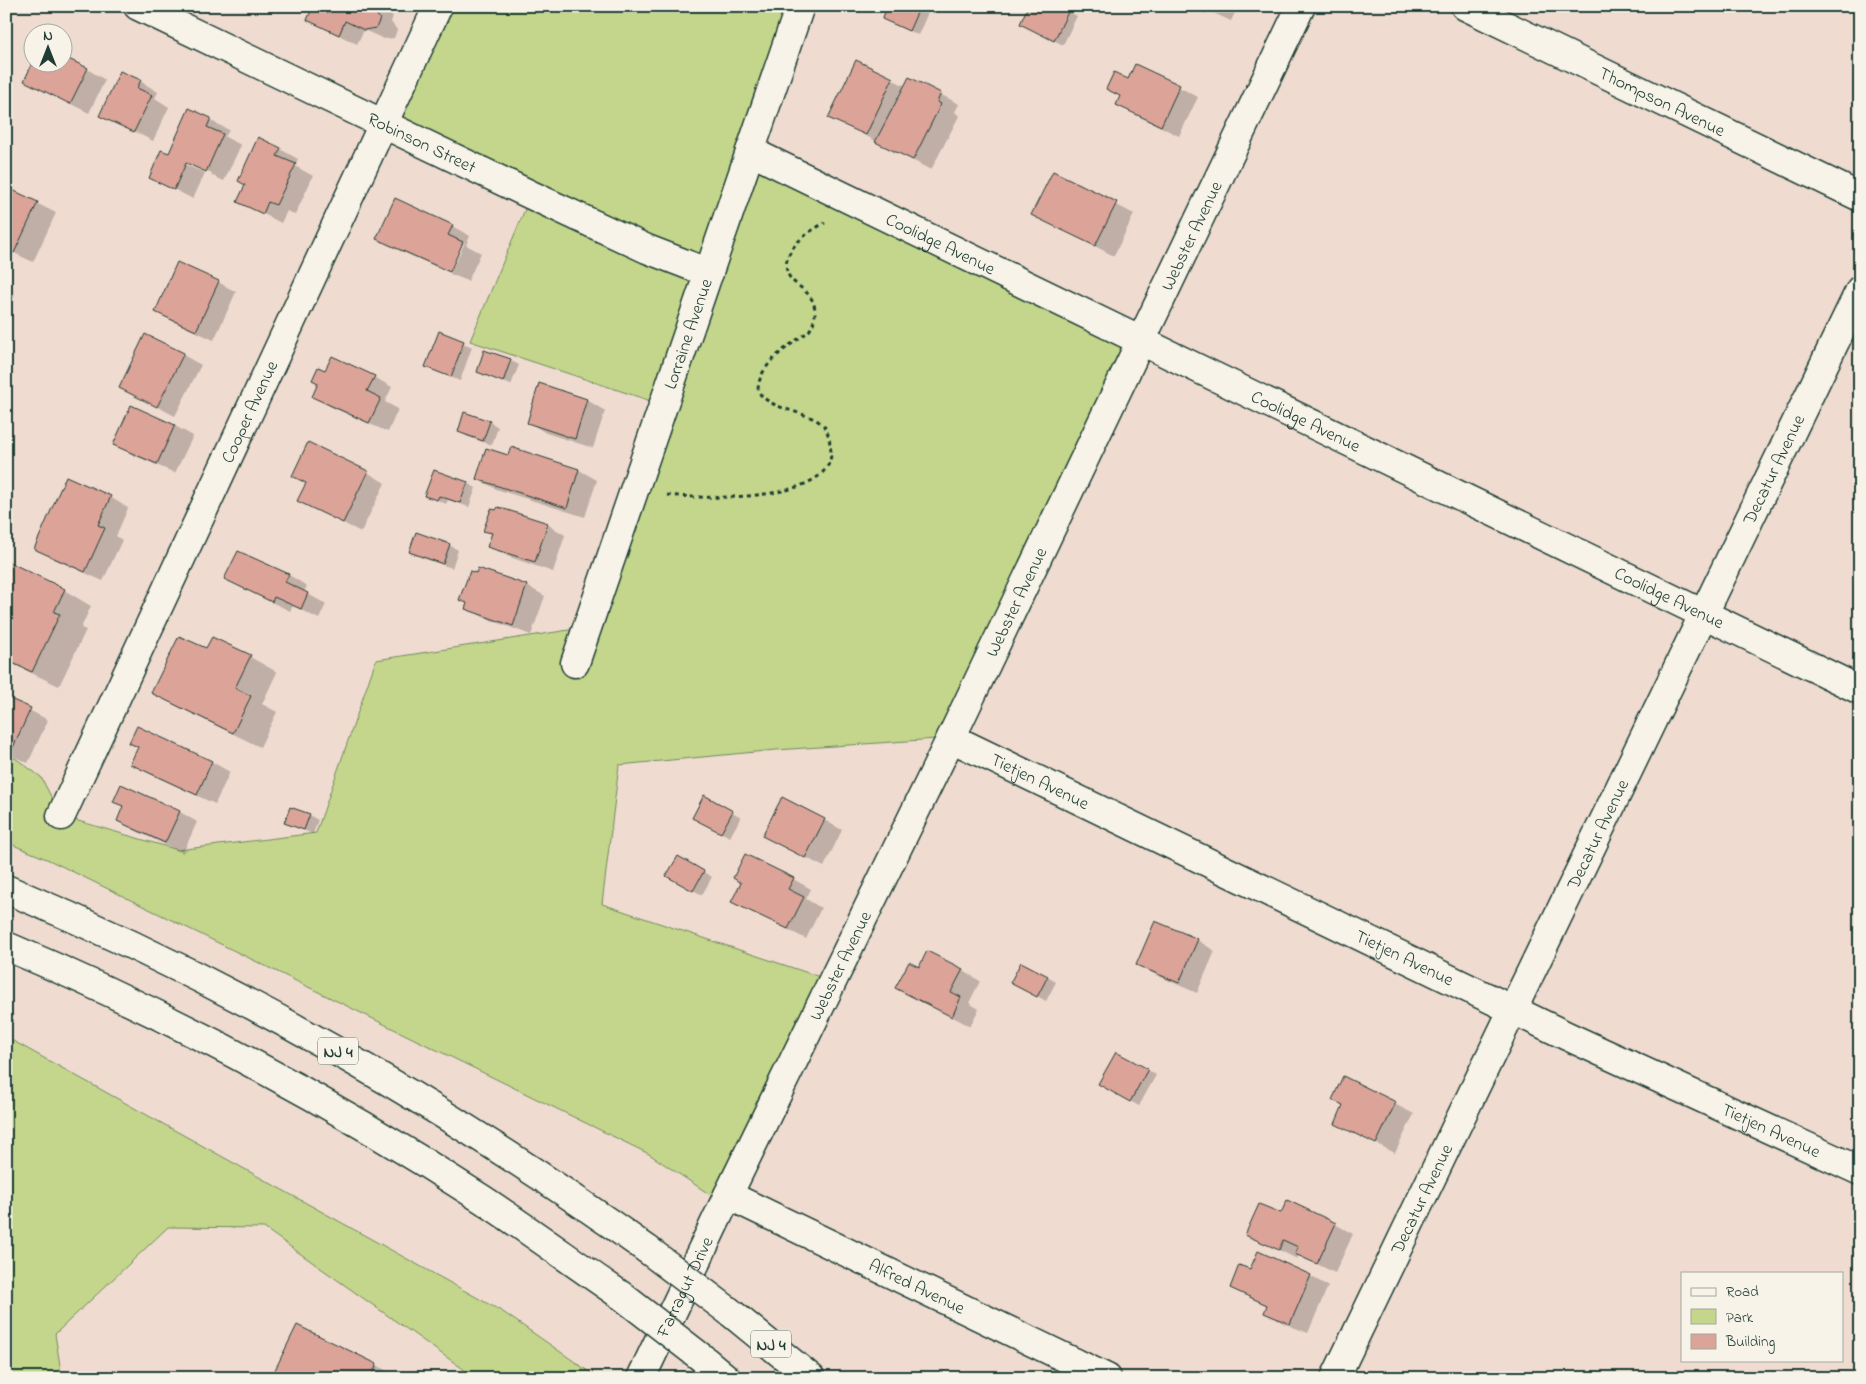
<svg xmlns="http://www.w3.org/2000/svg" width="1866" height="1384" font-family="'Indie Flower',sans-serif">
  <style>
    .green { fill: #c3d68b; stroke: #718a60 }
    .shadow { fill: #0003 }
    .building { fill: #dca398; stroke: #1f3d34 }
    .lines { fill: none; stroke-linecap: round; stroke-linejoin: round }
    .minor-casing { stroke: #1f3d34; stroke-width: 31 }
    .highway-casing { stroke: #1f3d34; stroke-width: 31 }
    .path { stroke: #1f3d34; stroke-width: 3; stroke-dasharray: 4 4; stroke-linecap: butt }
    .minor { stroke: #f7f3e8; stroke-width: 28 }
    .highway { stroke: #f7f3e8; stroke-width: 28 }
    .highway-bridge-casing { stroke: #1f3d34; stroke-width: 31; stroke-linecap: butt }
    .highway-bridge { stroke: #f7f3e8; stroke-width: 28 }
    .labels { text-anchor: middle; stroke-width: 4.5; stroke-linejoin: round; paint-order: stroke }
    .shield { fill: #f7f3e8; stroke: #60746a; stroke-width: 1 }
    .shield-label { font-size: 16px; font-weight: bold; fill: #1f3d34 }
    .street-label { font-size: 18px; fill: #1f3d34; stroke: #f7f3e8 }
  </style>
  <rect width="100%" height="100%" fill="#efdbd0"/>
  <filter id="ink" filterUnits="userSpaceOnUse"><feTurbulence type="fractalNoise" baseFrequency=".02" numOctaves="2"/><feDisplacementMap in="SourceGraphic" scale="10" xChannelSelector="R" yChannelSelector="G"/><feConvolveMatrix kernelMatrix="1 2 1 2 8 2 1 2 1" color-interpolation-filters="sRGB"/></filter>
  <g filter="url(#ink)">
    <g class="green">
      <path d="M 438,6 L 800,6 L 751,152 L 1142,341 L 951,738 L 776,750 L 619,765 L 602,904 L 832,981 L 724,1204 L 649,1154 L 49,860 L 6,842 L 6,757 L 15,758 L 41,777 L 61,816 L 178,850 L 316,833 L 376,660 L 588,627 L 663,405 L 470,341 L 531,195 L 382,124 Z"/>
      <path d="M 6,1037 L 503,1312 L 598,1378 L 476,1378 L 264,1228 L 168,1227 L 55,1334 L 62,1378 L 6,1378 Z"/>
    </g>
    <g class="shadow">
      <path d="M 315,6 L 376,6 L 393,16 L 391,22 L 397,30 L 394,38 L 384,39 L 364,30 L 357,44 L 308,20 Z"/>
      <path d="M 889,6 L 931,6 L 918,35 L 892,23 Z"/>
      <path d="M 1059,6 L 1077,16 L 1063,45 L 1030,28 Z"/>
      <path d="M 1188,6 L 1238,6 L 1231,21 L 1207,10 L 1205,14 Z"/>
      <path d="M 1240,6 L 1254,6 L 1251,12 Z"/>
      <path d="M 857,61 L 905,86 L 909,78 L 959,104 L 955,112 L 959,116 L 931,170 L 830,117 Z"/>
      <path d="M 1136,65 L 1198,97 L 1179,136 L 1117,105 Z"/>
      <path d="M 87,69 L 105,80 L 89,113 L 25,81 Z"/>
      <path d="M 140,81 L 158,92 L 155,98 L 169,107 L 153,141 L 101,115 Z"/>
      <path d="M 189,110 L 229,130 L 225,137 L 241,145 L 224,181 L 211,175 L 212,173 L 186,162 L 186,165 L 205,173 L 193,199 L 150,177 L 169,155 Z"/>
      <path d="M 280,149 L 298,159 L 295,166 L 313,176 L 295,215 L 287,211 L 281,223 L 239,201 Z"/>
      <path d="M 1053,172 L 1134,214 L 1114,256 L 1033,214 Z"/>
      <path d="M 6,188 L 56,213 L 33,262 L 6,249 Z"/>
      <path d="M 452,226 L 470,236 L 466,245 L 481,253 L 468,281 L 450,274 L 465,242 L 462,242 L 448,272 L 396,249 L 378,239 Z"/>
      <path d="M 218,282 L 236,292 L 214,340 L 174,322 L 156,312 Z"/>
      <path d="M 6,290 L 15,295 L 6,314 Z"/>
      <path d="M 439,333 L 472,347 L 460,381 L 426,367 Z"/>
      <path d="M 183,355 L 201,365 L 175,416 L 120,387 Z"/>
      <path d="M 510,360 L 519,365 L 511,385 L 478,372 Z"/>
      <path d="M 326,372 L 374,377 L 392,387 L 385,402 L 398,409 L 388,432 L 331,407 L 313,396 Z"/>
      <path d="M 540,385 L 587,400 L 605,411 L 593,448 L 546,433 L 528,422 Z"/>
      <path d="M 132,407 L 175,426 L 193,436 L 175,473 L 133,455 L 115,444 Z"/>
      <path d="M 490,422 L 498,427 L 492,445 L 468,437 L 459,432 Z"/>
      <path d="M 512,449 L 579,470 L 597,480 L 585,517 L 496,489 L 478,479 L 509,457 Z"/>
      <path d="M 367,472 L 385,483 L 361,532 L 299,501 L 307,484 L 293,476 Z"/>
      <path d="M 467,483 L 476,488 L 469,507 L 448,500 L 446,504 L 426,495 Z"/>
      <path d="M 110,497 L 128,508 L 116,536 L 122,540 L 103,581 L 54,559 L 36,549 Z"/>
      <path d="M 547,524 L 565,535 L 553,572 L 507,556 L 489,546 L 493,535 L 485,530 Z"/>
      <path d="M 449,545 L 458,550 L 452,568 L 419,557 L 410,552 Z"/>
      <path d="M 238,552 L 289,575 L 307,586 L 304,592 L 326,604 L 319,619 L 293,606 L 290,611 L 244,589 L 226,579 Z"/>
      <path d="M 7,563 L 64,590 L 91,606 L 81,628 L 86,630 L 59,686 L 6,661 Z"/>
      <path d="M 479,569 L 527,586 L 545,596 L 531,635 L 485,618 L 467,608 Z"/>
      <path d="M 207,650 L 250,657 L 277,672 L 262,704 L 277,712 L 260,747 L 180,708 L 153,693 Z"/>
      <path d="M 6,698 L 48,720 L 28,763 L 6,753 Z"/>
      <path d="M 138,727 L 212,762 L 230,772 L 215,804 L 150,774 L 132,763 L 139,747 Z"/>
      <path d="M 705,797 L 741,817 L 730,837 L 702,823 Z"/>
      <path d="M 115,801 L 180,812 L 197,822 L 183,853 L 136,831 L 118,821 L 124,807 Z"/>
      <path d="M 309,815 L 318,820 L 313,834 L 286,823 Z"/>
      <path d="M 824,820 L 842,830 L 824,867 L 764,836 Z"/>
      <path d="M 678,857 L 712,877 L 702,895 L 668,876 Z"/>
      <path d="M 793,879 L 811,889 L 806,899 L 821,908 L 806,939 L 733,901 Z"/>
      <path d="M 1197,940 L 1215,951 L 1197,993 L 1156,975 L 1138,965 Z"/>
      <path d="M 920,968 L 962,970 L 980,981 L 969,1003 L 979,1009 L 970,1026 L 897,988 Z"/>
      <path d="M 1047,977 L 1056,982 L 1046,1001 L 1021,987 Z"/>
      <path d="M 1147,1070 L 1156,1075 L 1139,1106 L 1099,1084 Z"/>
      <path d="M 1344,1078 L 1414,1114 L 1395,1153 L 1336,1123 L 1345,1106 Z"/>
      <path d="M 1281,1215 L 1335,1224 L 1353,1234 L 1335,1273 L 1299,1255 L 1297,1259 L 1247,1234 Z"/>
      <path d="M 1251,1271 L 1310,1276 L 1328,1286 L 1308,1333 L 1283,1323 L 1265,1312 L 1268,1306 L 1231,1288 Z"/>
      <path d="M 298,1327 L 377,1365 L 395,1376 L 394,1378 L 282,1378 Z"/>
    </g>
    <g class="building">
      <path d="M 313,6 L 375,6 L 373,10 L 380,19 L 376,28 L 364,30 L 345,21 L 339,35 L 307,20 Z"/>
      <path d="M 888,6 L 920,6 L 909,31 L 882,19 Z"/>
      <path d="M 1028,6 L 1062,6 L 1069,10 L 1054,41 L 1020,24 Z"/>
      <path d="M 1201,6 L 1215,6 L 1212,12 Z"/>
      <path d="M 62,56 L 88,68 L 70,104 L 24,81 L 33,62 L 62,62 Z"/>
      <path d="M 856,60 L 893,78 L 866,135 L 828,118 Z"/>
      <path d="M 1135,64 L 1180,85 L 1161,126 L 1116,105 L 1120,96 L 1106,89 L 1114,72 L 1128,79 Z"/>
      <path d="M 120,71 L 141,80 L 137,88 L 152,95 L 134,132 L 99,116 Z"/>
      <path d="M 909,77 L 941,93 L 937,102 L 941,104 L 913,160 L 875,142 Z"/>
      <path d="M 189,108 L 211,118 L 207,127 L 223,134 L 206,172 L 186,163 L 174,190 L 149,178 L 161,150 L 169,153 Z"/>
      <path d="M 258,137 L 281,148 L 277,156 L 296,164 L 276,205 L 268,202 L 263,214 L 237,202 L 245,185 L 238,181 Z"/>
      <path d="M 1053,171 L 1117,202 L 1095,246 L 1031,215 Z"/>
      <path d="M 6,187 L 38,202 L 14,253 L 6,249 Z"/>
      <path d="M 395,198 L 453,225 L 448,235 L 463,242 L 450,272 L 376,239 Z"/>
      <path d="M 177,262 L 219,281 L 196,331 L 155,312 Z"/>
      <path d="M 439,331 L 464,341 L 451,377 L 425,367 Z"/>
      <path d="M 145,334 L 184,353 L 157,407 L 119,388 Z"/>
      <path d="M 484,350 L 511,359 L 503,382 L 477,372 Z"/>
      <path d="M 332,356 L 375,376 L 367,391 L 381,398 L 369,423 L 312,397 L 318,383 L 312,380 L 318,367 L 325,370 Z"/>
      <path d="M 539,383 L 587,399 L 575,439 L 527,423 Z"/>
      <path d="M 131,405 L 175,425 L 157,464 L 113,445 Z"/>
      <path d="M 464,412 L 490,421 L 483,441 L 458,432 Z"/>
      <path d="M 308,442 L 368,471 L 343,523 L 297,501 L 306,483 L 292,476 Z"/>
      <path d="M 511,447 L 579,469 L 567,508 L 476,479 L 486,448 L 508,455 Z"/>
      <path d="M 434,470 L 468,482 L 460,503 L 439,496 L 437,500 L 424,496 Z"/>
      <path d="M 66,476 L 111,496 L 98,525 L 105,528 L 85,572 L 34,549 Z"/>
      <path d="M 498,507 L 548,523 L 535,562 L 487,547 L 492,533 L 483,531 L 491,509 L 496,510 Z"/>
      <path d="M 416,532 L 450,544 L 443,564 L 409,552 Z"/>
      <path d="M 238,551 L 289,574 L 285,582 L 308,593 L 301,609 L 274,597 L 272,602 L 224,579 Z"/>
      <path d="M 7,561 L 65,589 L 54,612 L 60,614 L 32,672 L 6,660 Z"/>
      <path d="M 478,568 L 527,585 L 513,626 L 465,609 L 467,603 L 459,600 L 470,571 L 476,573 Z"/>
      <path d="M 179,636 L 206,648 L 212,637 L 251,655 L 235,688 L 251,696 L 233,733 L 151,693 Z"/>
      <path d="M 6,697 L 31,708 L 10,754 L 6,752 Z"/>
      <path d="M 137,726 L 212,761 L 197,795 L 130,764 L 138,747 L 129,743 Z"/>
      <path d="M 121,784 L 180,811 L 165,843 L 117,821 L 123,806 L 113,802 Z"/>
      <path d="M 704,795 L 733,811 L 721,833 L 692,818 Z"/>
      <path d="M 782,797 L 825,819 L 805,858 L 762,836 Z"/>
      <path d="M 290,807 L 310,814 L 304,830 L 284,823 Z"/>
      <path d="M 745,854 L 794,878 L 788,889 L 804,897 L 788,929 L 731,902 L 741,883 L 733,878 Z"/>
      <path d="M 678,856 L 704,871 L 693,891 L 666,876 Z"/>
      <path d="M 1155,921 L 1198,939 L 1179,983 L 1136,965 Z"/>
      <path d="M 927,951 L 963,969 L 951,992 L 961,997 L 952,1017 L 895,988 L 909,962 L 919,967 Z"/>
      <path d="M 1021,962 L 1048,976 L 1037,997 L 1010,983 Z"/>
      <path d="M 1116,1052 L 1148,1069 L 1130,1102 L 1098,1084 Z"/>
      <path d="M 1343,1076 L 1396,1102 L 1376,1144 L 1335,1124 L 1343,1105 L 1332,1100 Z"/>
      <path d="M 1287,1200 L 1336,1223 L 1317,1264 L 1295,1254 L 1298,1247 L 1283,1240 L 1279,1250 L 1245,1235 L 1259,1204 L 1281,1213 Z"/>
      <path d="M 1258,1251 L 1311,1275 L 1290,1324 L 1264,1313 L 1267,1305 L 1230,1288 L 1239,1265 L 1250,1269 Z"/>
      <path d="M 297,1325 L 377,1364 L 371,1378 L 281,1378 L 273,1374 Z"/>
    </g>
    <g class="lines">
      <defs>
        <g id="minor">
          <path id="s1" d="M 138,6 L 531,195 L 647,249 L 709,273"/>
          <path id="s2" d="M 1465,6 L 1860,197"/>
          <path id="s3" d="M 750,151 L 1860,690"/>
          <path id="s4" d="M 575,663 L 800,6"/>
          <path id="s5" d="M 951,738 L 1567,1036 L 1860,1171"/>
          <path id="s6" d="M 61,816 L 438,6"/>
          <path id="s7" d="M 728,1195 L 1107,1378"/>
          <path id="s8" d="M 641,1378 L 728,1195 L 951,738 L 1301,6"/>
          <path id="s9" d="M 1335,1378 L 1860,290"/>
        </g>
        <g id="highway">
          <path d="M 6,889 C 234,984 447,1107 648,1250"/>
          <path d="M 6,946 C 172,1016 331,1101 482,1199 C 529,1230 575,1264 622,1296"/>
          <path d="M 730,1312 L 811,1378"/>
          <path d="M 702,1358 L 726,1378"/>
        </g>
      </defs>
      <use href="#minor" class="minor-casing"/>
      <use href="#highway" class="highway-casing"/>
      <path class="path" d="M 667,495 C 700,499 832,504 831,452 C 830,443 829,433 824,426 C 809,410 771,412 758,391 C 758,363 790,346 809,331 C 818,318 817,302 806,292 C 800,286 793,283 789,276 C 777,253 808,231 825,223"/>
      <use href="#minor" class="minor"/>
      <use href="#highway" class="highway"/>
      <defs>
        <g id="highway-bridge">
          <path d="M 648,1250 L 730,1312"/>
          <path d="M 622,1296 L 702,1358"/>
        </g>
      </defs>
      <use href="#highway-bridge" class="highway-bridge-casing"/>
      <use href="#highway-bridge" class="highway-bridge"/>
    </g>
  </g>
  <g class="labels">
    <g class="shield">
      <rect x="318" y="1037.5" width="40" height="27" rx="4"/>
      <rect x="751" y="1330.5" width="40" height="27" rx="4"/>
    </g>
    <g class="shield-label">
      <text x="338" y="1057">NJ 4</text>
      <text x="771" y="1350">NJ 4</text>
    </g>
    <g class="street-label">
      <text dy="6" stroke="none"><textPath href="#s2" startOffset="219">Thompson Avenue</textPath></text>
      <text dy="6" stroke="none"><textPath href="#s1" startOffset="315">Robinson Street</textPath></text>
      <text dy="6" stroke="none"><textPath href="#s8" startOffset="1268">Webster Avenue</textPath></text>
      <text dy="6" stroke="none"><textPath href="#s3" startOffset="212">Coolidge Avenue</textPath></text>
      <text dy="6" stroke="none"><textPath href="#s4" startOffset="348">Lorraine Avenue</textPath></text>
      <text dy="6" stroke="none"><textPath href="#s6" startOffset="446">Cooper Avenue</textPath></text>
      <text dy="6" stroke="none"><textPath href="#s3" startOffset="618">Coolidge Avenue</textPath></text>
      <text dy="6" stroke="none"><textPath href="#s9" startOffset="1009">Decatur Avenue</textPath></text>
      <text dy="6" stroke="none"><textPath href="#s3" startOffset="1022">Coolidge Avenue</textPath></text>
      <text dy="6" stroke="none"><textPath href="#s8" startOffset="862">Webster Avenue</textPath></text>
      <text dy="6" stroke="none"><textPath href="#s5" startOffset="99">Tietjen Avenue</textPath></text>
      <text dy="6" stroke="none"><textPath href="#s9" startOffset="604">Decatur Avenue</textPath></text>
      <text dy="6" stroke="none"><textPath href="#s5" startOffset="504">Tietjen Avenue</textPath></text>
      <text dy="6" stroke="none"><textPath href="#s8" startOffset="458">Webster Avenue</textPath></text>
      <text dy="6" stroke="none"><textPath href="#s5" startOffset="909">Tietjen Avenue</textPath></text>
      <text dy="6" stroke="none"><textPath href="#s9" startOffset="199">Decatur Avenue</textPath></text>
      <text dy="6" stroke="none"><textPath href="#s8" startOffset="101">Farragut Drive</textPath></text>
      <text dy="6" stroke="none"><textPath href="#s7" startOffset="210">Alfred Avenue</textPath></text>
    </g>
  </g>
  <rect width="1866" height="1384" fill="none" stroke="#f7f3e8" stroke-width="25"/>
  <rect x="12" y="12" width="1841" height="1359" fill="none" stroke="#1f3d34" stroke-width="2" filter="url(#ink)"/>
  <rect x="1681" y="1272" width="162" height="90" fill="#f7f3e8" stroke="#a1aaa0"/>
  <rect x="1691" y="1288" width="25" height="8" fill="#f7f3e8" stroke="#a1aaa0"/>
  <text x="1726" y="1296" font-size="15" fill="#1f3d34">Road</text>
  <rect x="1691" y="1309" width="25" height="15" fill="#c3d68b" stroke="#a1aaa0"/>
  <text x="1726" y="1322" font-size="15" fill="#1f3d34">Park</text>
  <rect x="1691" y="1334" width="25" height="15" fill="#dca398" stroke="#a1aaa0"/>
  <text x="1726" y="1346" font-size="15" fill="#1f3d34">Building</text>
  <g transform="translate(48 48)"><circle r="24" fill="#f7f3e8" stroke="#a1aaa0"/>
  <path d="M0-4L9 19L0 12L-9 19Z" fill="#1f3d34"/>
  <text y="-8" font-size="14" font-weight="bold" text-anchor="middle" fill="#1f3d34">N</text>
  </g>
</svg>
